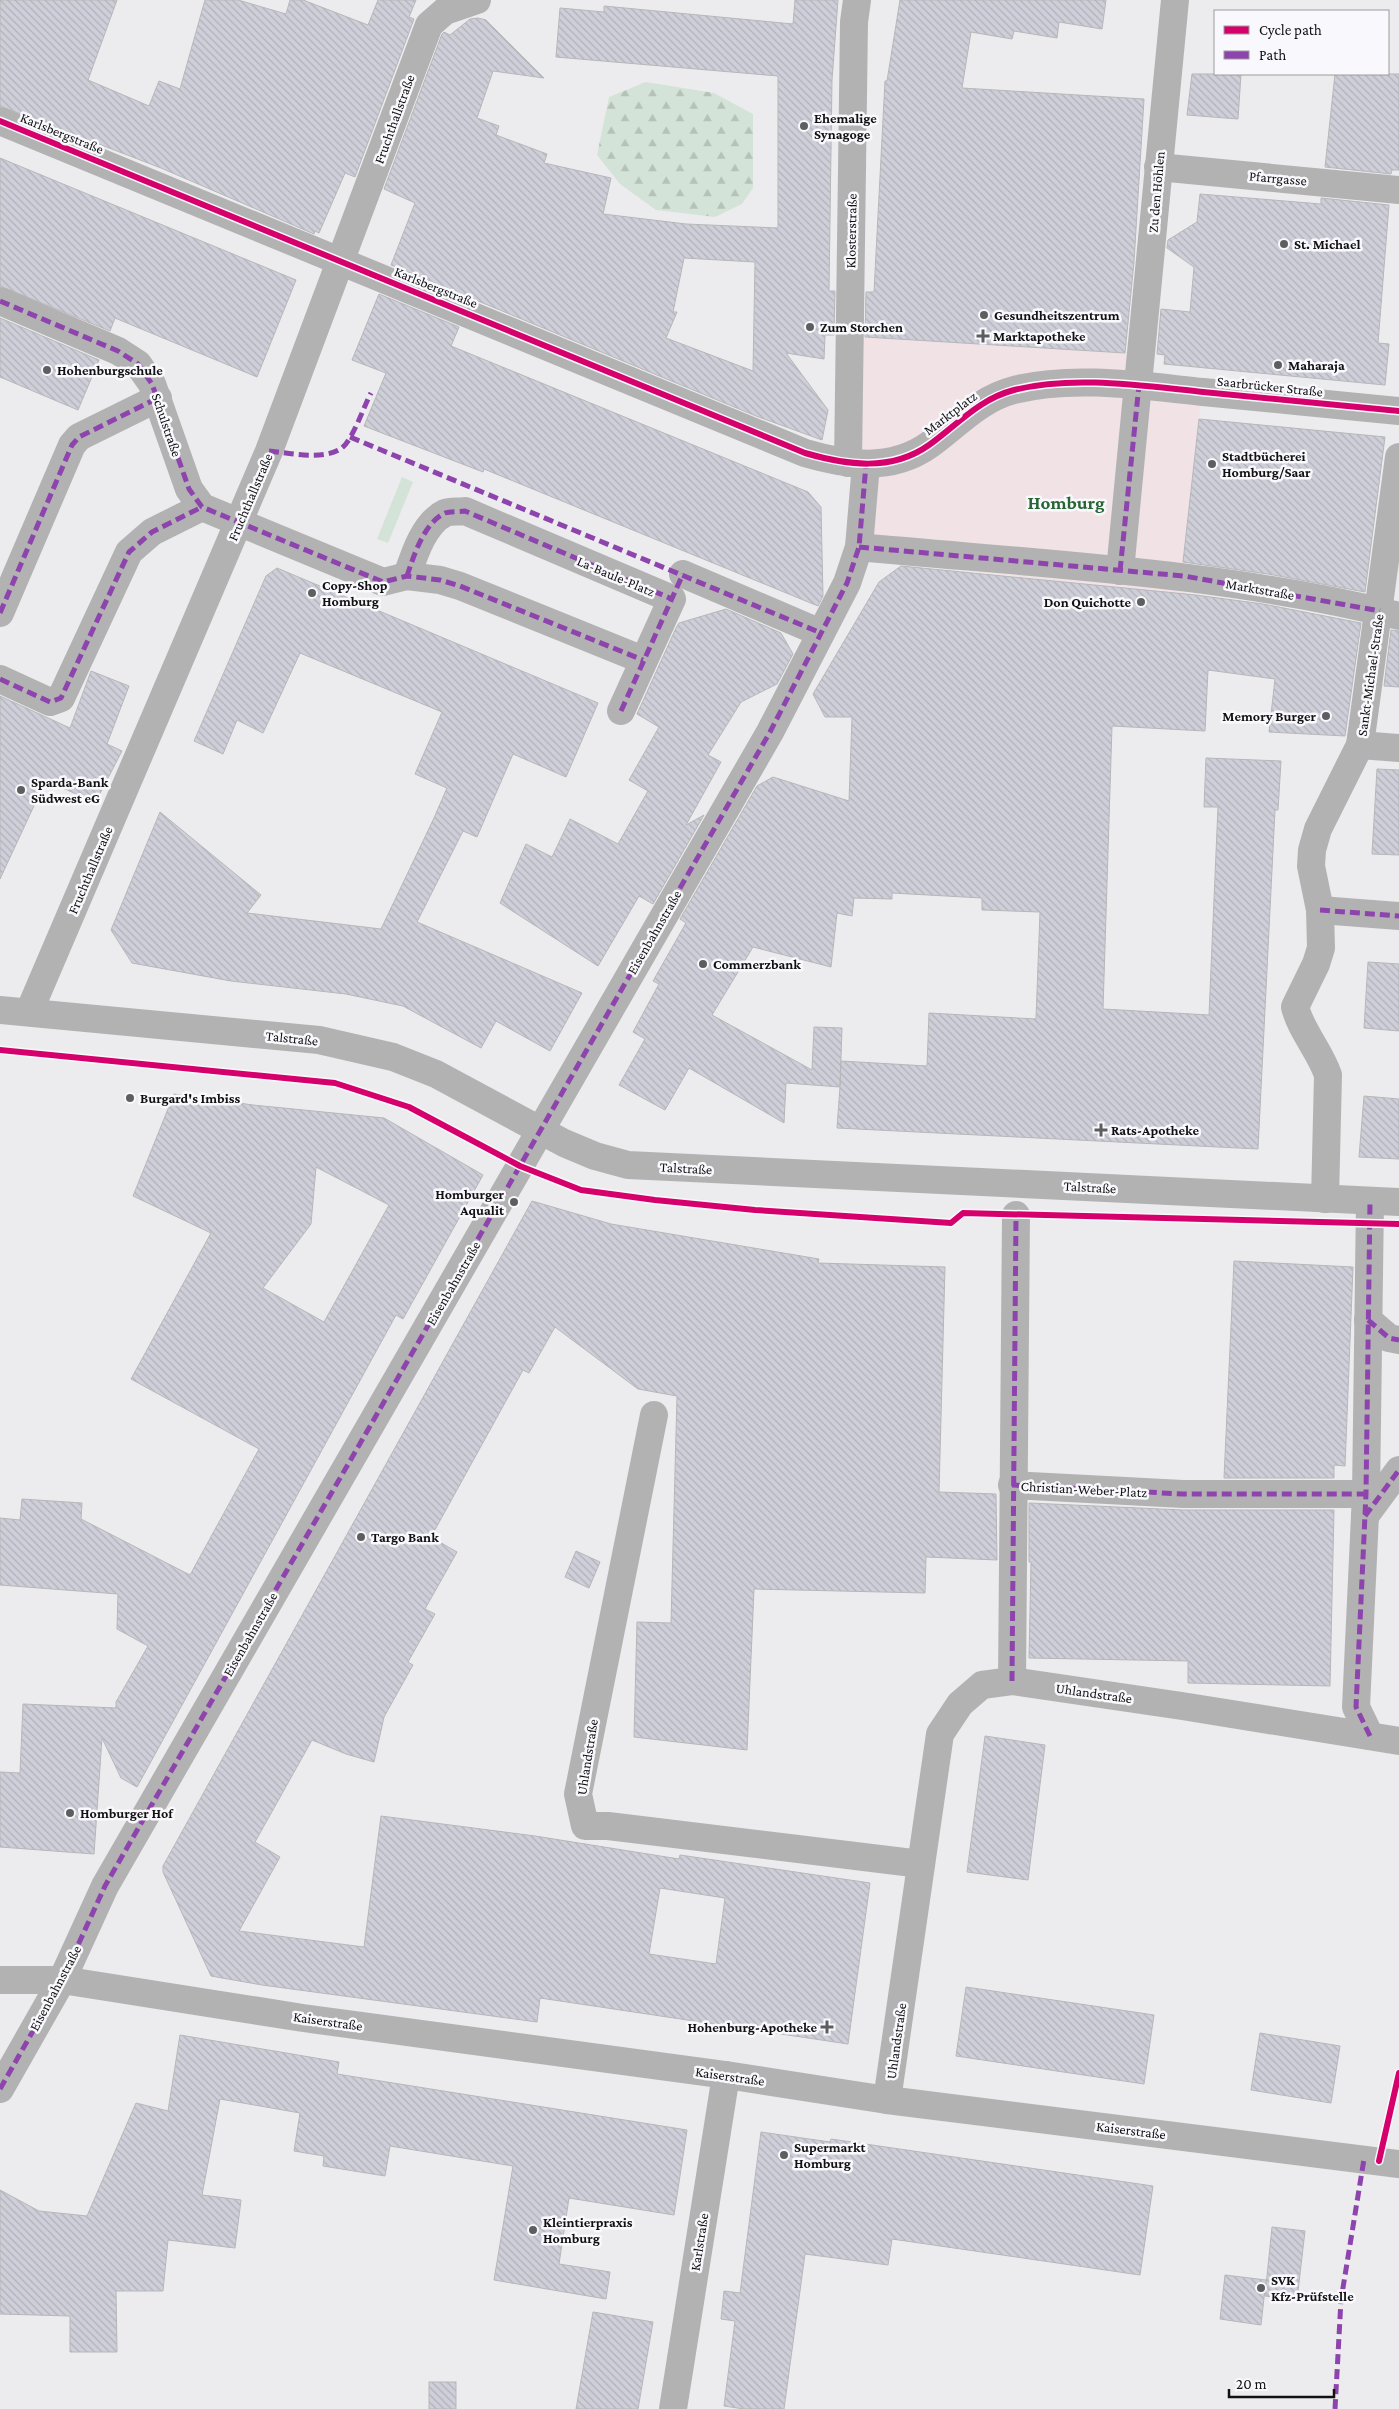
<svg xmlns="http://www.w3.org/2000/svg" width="1399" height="2409" font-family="'Crimson Pro',serif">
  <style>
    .commercial { fill: #f1e2e5 }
    .green { fill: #d4e3d7 }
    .forest { fill: url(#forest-firs) }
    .building { fill: url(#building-back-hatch); stroke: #b7b7ba; fill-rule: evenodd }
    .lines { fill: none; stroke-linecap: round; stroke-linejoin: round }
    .minor { stroke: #b3b2b3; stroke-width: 28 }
    .quiet { stroke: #8e44ad; stroke-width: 5; stroke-dasharray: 10 5; stroke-linecap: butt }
    .cycleway-casing { stroke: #f9f9fd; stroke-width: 9 }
    .cycleway { stroke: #d6006c; stroke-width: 6 }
    .poi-dot { fill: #5e5e60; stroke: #f9f9fd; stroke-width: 2 }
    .labels { text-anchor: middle; stroke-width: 5; stroke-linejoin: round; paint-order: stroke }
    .poi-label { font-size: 14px; font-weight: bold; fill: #111113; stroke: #f9f9fd; text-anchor: start }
    .street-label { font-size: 14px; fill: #111113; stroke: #f9f9fd }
    .district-label { font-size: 19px; font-weight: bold; fill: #286534; stroke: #f9f9fd }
  </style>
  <defs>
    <pattern id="forest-firs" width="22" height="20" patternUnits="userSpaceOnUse" patternTransform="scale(1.25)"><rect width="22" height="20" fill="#d4e3d7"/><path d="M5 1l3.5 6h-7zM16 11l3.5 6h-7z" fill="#b5c2b8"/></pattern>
    <pattern id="building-back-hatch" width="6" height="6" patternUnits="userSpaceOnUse" patternTransform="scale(1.25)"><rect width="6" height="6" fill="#cfcfda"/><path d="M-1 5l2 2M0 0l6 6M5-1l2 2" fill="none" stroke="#b1b1ba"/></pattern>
  </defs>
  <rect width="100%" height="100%" fill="#ececef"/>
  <path class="commercial" d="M 849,336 L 1129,353 L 1140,385 L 1202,392 L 1183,560 L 1187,595 L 856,559 L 866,465 L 848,463 Z"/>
  <path class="green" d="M 402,477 L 413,482 L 388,543 L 377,539 Z"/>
  <path class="forest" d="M 646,82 L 714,93 L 753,114 L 753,188 L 742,204 L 715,217 L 656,210 L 620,184 L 597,155 L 609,97 Z"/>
  <g class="building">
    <path d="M 0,0 L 117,0 L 88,80 L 149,106 L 159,81 L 180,89 L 205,0 L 238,0 L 286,14 L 290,0 L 303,0 L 368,25 L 378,0 L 416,0 L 409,17 L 414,19 L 355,177 L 345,173 L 319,233 L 315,231 L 314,234 L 161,168 L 0,106 Z"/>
    <path d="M 795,0 L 838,0 L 832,80 L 829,291 L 835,291 L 834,335 L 825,335 L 824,359 L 786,353 L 828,410 L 822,440 L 756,416 L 391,265 L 415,203 L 384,189 L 442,34 L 444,32 L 450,35 L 470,19 L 478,18 L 486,20 L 544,78 L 493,71 L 477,118 L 499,126 L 496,135 L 547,154 L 544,163 L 611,178 L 603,214 L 686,224 L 778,228 L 778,76 L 556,57 L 560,8 L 604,12 L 604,6 L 793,24 ZM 684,258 L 755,262 L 753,371 L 666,338 L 677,312 L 673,312 Z"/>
    <path d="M 900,0 L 1106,0 L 1102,29 L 1059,22 L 1057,38 L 1014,31 L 1012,39 L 971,32 L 962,88 L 1144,99 L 1134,262 L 1125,353 L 865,337 L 866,292 L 874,292 L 885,81 L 887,81 Z"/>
    <path d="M 1192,74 L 1241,74 L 1238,119 L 1187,115 Z"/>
    <path d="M 1335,74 L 1399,74 L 1399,170 L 1392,170 L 1391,174 L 1325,167 Z"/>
    <path d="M 0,158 L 296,280 L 257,377 L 115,318 L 110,331 L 0,286 Z"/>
    <path d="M 1200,194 L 1321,204 L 1321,198 L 1389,205 L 1378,343 L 1389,344 L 1385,385 L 1164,364 L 1165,355 L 1157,354 L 1161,309 L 1190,312 L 1194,267 L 1167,248 L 1168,240 L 1197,222 Z"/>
    <path d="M 379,294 L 459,327 L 451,346 L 808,492 L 821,507 L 823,596 L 818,606 L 484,469 L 483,472 L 364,426 L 386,373 L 352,360 Z"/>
    <path d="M 0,318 L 99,360 L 78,410 L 0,377 Z"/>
    <path d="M 1199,419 L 1385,437 L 1365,592 L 1268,574 L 1183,562 Z"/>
    <path d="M 901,566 L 1196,595 L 1263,604 L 1361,623 L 1345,736 L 1269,732 L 1275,679 L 1208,670 L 1205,731 L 1112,726 L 1103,1009 L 1209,1015 L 1218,807 L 1204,807 L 1206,758 L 1281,761 L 1278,810 L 1275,810 L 1258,1149 L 837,1128 L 840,1087 L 786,1083 L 784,1123 L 689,1068 L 665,1110 L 619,1085 L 645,1039 L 633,1032 L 659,984 L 653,981 L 686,923 L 680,919 L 757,786 L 773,777 L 849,801 L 852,717 L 825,717 L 813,694 L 879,582 ZM 892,893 L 982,898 L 982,910 L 1040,912 L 1036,1019 L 929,1013 L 927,1066 L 841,1061 L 840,1086 L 842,1028 L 814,1027 L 812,1070 L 712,1015 L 753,947 L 831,967 L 837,913 L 852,916 L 854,898 L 892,899 Z"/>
    <path d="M 277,568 L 598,703 L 566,777 L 513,754 L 477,837 L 463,831 L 417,922 L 582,993 L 550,1051 L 496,1021 L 481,1048 L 403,1006 L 346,994 L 231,981 L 132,963 L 111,930 L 160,812 L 261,895 L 247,913 L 381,929 L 434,818 L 447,788 L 415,774 L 442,712 L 300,653 L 263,733 L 237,720 L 223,754 L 194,741 L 266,576 Z"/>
    <path d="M 726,609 L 781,633 L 793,654 L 777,684 L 741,702 L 708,755 L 721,762 L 686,825 L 704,815 L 653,904 L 639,896 L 598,966 L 500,903 L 526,844 L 552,857 L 570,819 L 618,844 L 648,791 L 629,780 L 659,727 L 637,714 L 676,628 L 679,623 Z"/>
    <path d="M 1391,630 L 1399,631 L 1399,687 L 1384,686 Z"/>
    <path d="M 91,671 L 129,686 L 107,744 L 122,751 L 95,803 L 46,780 L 0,879 L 0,696 L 70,728 Z"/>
    <path d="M 1377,769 L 1399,770 L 1399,855 L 1372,854 Z"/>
    <path d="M 1368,962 L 1399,964 L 1399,1031 L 1364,1028 Z"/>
    <path d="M 174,1094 L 253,1105 L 384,1118 L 483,1175 L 403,1319 L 396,1315 L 137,1787 L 121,1778 L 102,1738 L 94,1854 L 0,1847 L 0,1772 L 20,1773 L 23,1704 L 116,1708 L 116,1702 L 148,1646 L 117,1629 L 118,1594 L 0,1585 L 0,1518 L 20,1520 L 22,1499 L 82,1503 L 81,1519 L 190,1575 L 259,1449 L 131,1379 L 211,1233 L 133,1196 ZM 316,1167 L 389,1205 L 324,1322 L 263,1288 L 311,1224 Z"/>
    <path d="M 1364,1096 L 1399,1099 L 1399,1159 L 1359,1157 Z"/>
    <path d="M 532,1201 L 611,1224 L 819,1259 L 818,1263 L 945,1267 L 939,1492 L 996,1494 L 997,1560 L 926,1557 L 925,1593 L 754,1589 L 747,1750 L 634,1737 L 637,1622 L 671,1623 L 677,1396 L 638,1389 L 555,1327 L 529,1373 L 523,1370 L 431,1537 L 457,1552 L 425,1609 L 435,1614 L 408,1662 L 413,1665 L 384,1717 L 374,1762 L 346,1754 L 312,1740 L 255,1842 L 280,1857 L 239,1931 L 364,1947 L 381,1816 L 535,1836 L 679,1859 L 680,1855 L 870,1883 L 848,2044 L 540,1998 L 537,2022 L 262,1985 L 211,1976 L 163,1872 L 163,1866 ZM 660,1888 L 725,1898 L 716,1964 L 649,1954 Z"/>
    <path d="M 1234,1261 L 1353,1267 L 1345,1466 L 1334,1465 L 1334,1478 L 1224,1478 Z"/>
    <path d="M 1029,1503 L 1183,1510 L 1334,1510 L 1330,1686 L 1188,1683 L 1188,1661 L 1029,1658 L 1031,1562 L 1029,1562 Z"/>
    <path d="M 576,1551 L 600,1562 L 589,1588 L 565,1577 Z"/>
    <path d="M 985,1736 L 1045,1745 L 1028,1880 L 967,1872 Z"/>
    <path d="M 966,1987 L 1154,2015 L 1144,2084 L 956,2056 Z"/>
    <path d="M 1260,2033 L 1340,2046 L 1331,2103 L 1251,2090 Z"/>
    <path d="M 180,2035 L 339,2062 L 337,2074 L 687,2130 L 674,2215 L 569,2198 L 559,2264 L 610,2272 L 606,2299 L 494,2280 L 513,2166 L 390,2146 L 385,2176 L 323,2166 L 324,2156 L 294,2151 L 300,2113 L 220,2099 L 202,2195 L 241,2200 L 235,2248 L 168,2240 L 163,2291 L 116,2291 L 117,2352 L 70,2352 L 70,2316 L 0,2314 L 0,2190 L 39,2211 L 87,2216 L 136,2103 L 168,2111 Z"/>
    <path d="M 761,2132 L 830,2142 L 831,2139 L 1153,2186 L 1140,2275 L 892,2239 L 888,2265 L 805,2254 L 784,2409 L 744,2409 L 724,2406 L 735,2321 L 721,2319 L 724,2291 L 740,2293 Z"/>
    <path d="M 1272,2227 L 1305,2231 L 1297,2300 L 1265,2296 Z"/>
    <path d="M 1225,2275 L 1266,2280 L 1261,2325 L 1220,2319 Z"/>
    <path d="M 593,2312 L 653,2322 L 638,2409 L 576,2409 Z"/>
    <rect x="429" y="2382" width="27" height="27"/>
  </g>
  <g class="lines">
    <g class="minor">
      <path d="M 0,121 L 805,453 C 846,465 891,472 929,445 C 957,425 979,399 1014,390 C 1073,375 1143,386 1203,392 C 1268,398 1334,405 1399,411"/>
      <path d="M 1158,167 L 1399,190"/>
      <path d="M 0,301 L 118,351 L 138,364 L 152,384 L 189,489 L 202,507 L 383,582 L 407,576 L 440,580 L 460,586 L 643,660"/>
      <path d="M 848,463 L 854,22 L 857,0"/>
      <path d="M 859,547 C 1039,564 1223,572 1399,616"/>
      <path d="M 1120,571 L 1175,0"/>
      <path d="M 683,574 L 821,633"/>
      <path d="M 407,576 C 414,555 424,523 445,513 C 450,511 459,512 465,511 L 672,599 L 621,711"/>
      <path d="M 0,613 L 72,445 L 79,437 L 158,398"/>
      <path d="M 0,679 L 50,702 L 61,698 L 129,552 L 152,532 L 202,507"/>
      <path d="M 1360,745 L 1399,748"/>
      <path d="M 1320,910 L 1399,916"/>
      <path d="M 0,1010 L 319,1040 L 393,1057 L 436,1074 L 564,1143 L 595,1156 L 628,1165 L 1399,1202"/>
      <path d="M 29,1012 L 269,451 L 429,25 L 445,11 L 477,0"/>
      <path d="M 1325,1199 L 1328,1075 C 1320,1051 1301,1031 1295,1007 L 1316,964 L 1321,948 L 1320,910 L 1311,866 L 1312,850 L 1318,829 L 1360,745 L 1399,457"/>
      <path d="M 1368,1320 L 1389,1338 L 1399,1340"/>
      <path d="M 654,1415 L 578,1794 L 585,1826 L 608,1826 L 921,1864"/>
      <path d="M 1012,1485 L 1183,1494 L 1366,1494"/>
      <path d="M 1365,1516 L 1399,1470"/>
      <path d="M 1012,1681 L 1016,1215"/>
      <path d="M 1370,1736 L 1356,1707 L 1366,1494 L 1370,1201"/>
      <path d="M 0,1980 L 62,1980 L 303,2018 L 726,2075 L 887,2100 L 1399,2164"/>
      <path d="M 0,2089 L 62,1980 L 105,1886 L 770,732 L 847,583 L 859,547 L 866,464"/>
      <path d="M 887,2100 L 940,1734 L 960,1704 L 982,1685 L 1012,1681 L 1182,1706 L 1399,1741"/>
      <path d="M 673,2409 L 726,2075"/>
    </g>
    <g class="quiet">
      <path d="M 0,301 L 118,351 L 138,364 L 152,384 L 189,489 L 202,507 L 383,582 L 407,576 L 440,580 L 460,586 L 643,660"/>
      <path d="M 350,437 L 821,633"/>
      <path d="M 269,451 C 290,453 323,461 342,448 C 353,439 364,406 371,393"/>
      <path d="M 859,547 L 1184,576 L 1380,611"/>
      <path d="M 1120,571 L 1139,385"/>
      <path d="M 407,576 C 414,555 424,523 445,513 C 450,511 459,512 465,511 L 672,599"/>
      <path d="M 0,613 L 72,445 L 79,437 L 158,398"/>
      <path d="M 0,679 L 50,702 L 61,698 L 129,552 L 152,532 L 202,507"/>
      <path d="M 621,711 L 683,574"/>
      <path d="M 1320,910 L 1399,916"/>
      <path d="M 1368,1320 L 1389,1338 L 1399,1340"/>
      <path d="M 1012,1485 L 1183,1494 L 1366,1494"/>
      <path d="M 1365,1516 L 1399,1470"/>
      <path d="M 1012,1681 L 1016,1215"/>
      <path d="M 1370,1736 L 1356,1707 L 1366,1494 L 1370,1201"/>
      <path d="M 0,2089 L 62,1980 L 105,1886 L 770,732 L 847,583 L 859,547 L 866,464"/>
      <path d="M 1335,2409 L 1341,2300 L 1364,2159"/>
    </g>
    <defs>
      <g id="cycleway">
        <path d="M 0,121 L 805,453 C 846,465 891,472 929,445 C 957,425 979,399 1014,390 C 1073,375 1143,386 1203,392 C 1268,398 1334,405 1399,411"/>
        <path d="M 0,1050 L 335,1083 L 409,1107 L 520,1166 L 581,1190 L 655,1200 L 755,1210 L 951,1223 L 963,1213 L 1399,1224"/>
        <path d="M 1379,2161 L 1399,2073"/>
      </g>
    </defs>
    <use href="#cycleway" class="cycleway-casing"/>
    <use href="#cycleway" class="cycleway"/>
  </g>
  <g class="poi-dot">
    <circle cx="804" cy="126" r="5"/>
    <circle cx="1284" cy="244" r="5"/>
    <circle cx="984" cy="315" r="5"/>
    <circle cx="810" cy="327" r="5"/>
    <path d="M980.5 328.5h5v5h5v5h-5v5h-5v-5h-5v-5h5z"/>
    <circle cx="1278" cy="365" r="5"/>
    <circle cx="47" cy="370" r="5"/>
    <circle cx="1212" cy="464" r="5"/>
    <circle cx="312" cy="593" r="5"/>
    <circle cx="1141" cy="602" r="5"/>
    <circle cx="1326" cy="716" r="5"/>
    <circle cx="21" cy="790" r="5"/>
    <circle cx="703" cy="964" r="5"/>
    <circle cx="130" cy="1098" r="5"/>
    <path d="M1098.5 1122.5h5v5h5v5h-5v5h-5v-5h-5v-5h5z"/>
    <circle cx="514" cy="1202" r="5"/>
    <circle cx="361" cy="1537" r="5"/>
    <circle cx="70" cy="1813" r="5"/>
    <path d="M824.5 2019.5h5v5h5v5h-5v5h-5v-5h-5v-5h5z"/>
    <circle cx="784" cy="2155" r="5"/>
    <circle cx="533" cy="2230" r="5"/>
    <circle cx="1261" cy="2288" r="5"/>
  </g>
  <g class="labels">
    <g class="poi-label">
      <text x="814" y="123">Ehemalige<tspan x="814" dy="16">Synagoge</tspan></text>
      <text x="1294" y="249">St. Michael</text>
      <text x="994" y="320">Gesundheitszentrum</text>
      <text x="820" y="332">Zum Storchen</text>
      <text x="993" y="341">Marktapotheke</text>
      <text x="1288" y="370">Maharaja</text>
      <text x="57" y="375">Hohenburgschule</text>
      <text x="1222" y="461">Stadtbücherei<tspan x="1222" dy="16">Homburg/Saar</tspan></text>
      <text x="322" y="590">Copy-Shop<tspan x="322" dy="16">Homburg</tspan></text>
      <text x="1131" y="607" text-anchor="end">Don Quichotte</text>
      <text x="1316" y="721" text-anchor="end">Memory Burger</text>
      <text x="31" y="787">Sparda-Bank<tspan x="31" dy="16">Südwest eG</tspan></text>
      <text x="713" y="969">Commerzbank</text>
      <text x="140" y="1103">Burgard's Imbiss</text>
      <text x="1111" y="1135">Rats-Apotheke</text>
      <text x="504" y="1199" text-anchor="end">Homburger<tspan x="504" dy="16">Aqualit</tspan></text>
      <text x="371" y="1542">Targo Bank</text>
      <text x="80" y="1818">Homburger Hof</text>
      <text x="817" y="2032" text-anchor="end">Hohenburg-Apotheke</text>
      <text x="794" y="2152">Supermarkt<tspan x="794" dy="16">Homburg</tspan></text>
      <text x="543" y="2227">Kleintierpraxis<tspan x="543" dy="16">Homburg</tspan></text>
      <text x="1271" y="2285">SVK<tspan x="1271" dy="16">Kfz-Prüfstelle</tspan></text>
    </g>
    <g class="street-label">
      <text transform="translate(394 119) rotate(-70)" y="5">Fruchthallstraße</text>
      <text transform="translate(62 133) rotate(22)" y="5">Karlsbergstraße</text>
      <text transform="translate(1278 178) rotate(5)" y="5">Pfarrgasse</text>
      <text transform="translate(1156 192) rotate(-85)" y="5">Zu den Höhlen</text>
      <text transform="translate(851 231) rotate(-89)" y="5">Klosterstraße</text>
      <text transform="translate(436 287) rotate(22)" y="5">Karlsbergstraße</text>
      <text transform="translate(1270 386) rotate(6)" y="5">Saarbrücker Straße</text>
      <text transform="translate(950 413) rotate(-37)" y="5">Marktplatz</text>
      <text transform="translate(167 425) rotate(71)" y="5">Schulstraße</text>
      <text transform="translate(250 497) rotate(-67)" y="5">Fruchthallstraße</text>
      <text transform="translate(616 576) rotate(23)" y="5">La-Baule-Platz</text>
      <text transform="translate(1260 589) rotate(10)" y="5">Marktstraße</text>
      <text transform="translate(1370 675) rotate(-82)" y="5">Sankt-Michael-Straße</text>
      <text transform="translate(90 870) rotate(-67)" y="5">Fruchthallstraße</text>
      <text transform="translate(654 932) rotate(-60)" y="5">Eisenbahnstraße</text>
      <text transform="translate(292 1038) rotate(6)" y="5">Talstraße</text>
      <text transform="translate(686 1168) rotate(3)" y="5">Talstraße</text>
      <text transform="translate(1090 1187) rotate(3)" y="5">Talstraße</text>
      <text transform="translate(453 1283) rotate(-60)" y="5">Eisenbahnstraße</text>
      <text transform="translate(1084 1489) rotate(3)" y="5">Christian-Weber-Platz</text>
      <text transform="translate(250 1634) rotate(-60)" y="5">Eisenbahnstraße</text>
      <text transform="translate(1094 1693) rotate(8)" y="5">Uhlandstraße</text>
      <text transform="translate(587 1757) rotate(-81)" y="5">Uhlandstraße</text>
      <text transform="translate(55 1988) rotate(-62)" y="5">Eisenbahnstraße</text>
      <text transform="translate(328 2021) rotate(8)" y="5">Kaiserstraße</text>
      <text transform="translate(896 2041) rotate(-82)" y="5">Uhlandstraße</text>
      <text transform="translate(730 2076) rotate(8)" y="5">Kaiserstraße</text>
      <text transform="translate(1131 2130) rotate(7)" y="5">Kaiserstraße</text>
      <text transform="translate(699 2242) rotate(-81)" y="5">Karlstraße</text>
    </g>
    <g class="district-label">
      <text x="1066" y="509">Homburg</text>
    </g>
  </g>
  <rect x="1214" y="10" width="175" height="65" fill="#f9f9fd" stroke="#9c9c9f"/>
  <rect x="1224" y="26" width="25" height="8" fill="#d6006c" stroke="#9c9c9f"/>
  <text x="1259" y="35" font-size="15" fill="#111113">Cycle path</text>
  <rect x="1224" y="51" width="25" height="8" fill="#8e44ad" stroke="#9c9c9f"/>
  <text x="1259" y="60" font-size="15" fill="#111113">Path</text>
  <path d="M1229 2389v8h105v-8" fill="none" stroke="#111113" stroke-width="2.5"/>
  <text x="1236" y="2389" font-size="15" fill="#111113" stroke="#f9f9fd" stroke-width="4" paint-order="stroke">20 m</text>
</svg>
